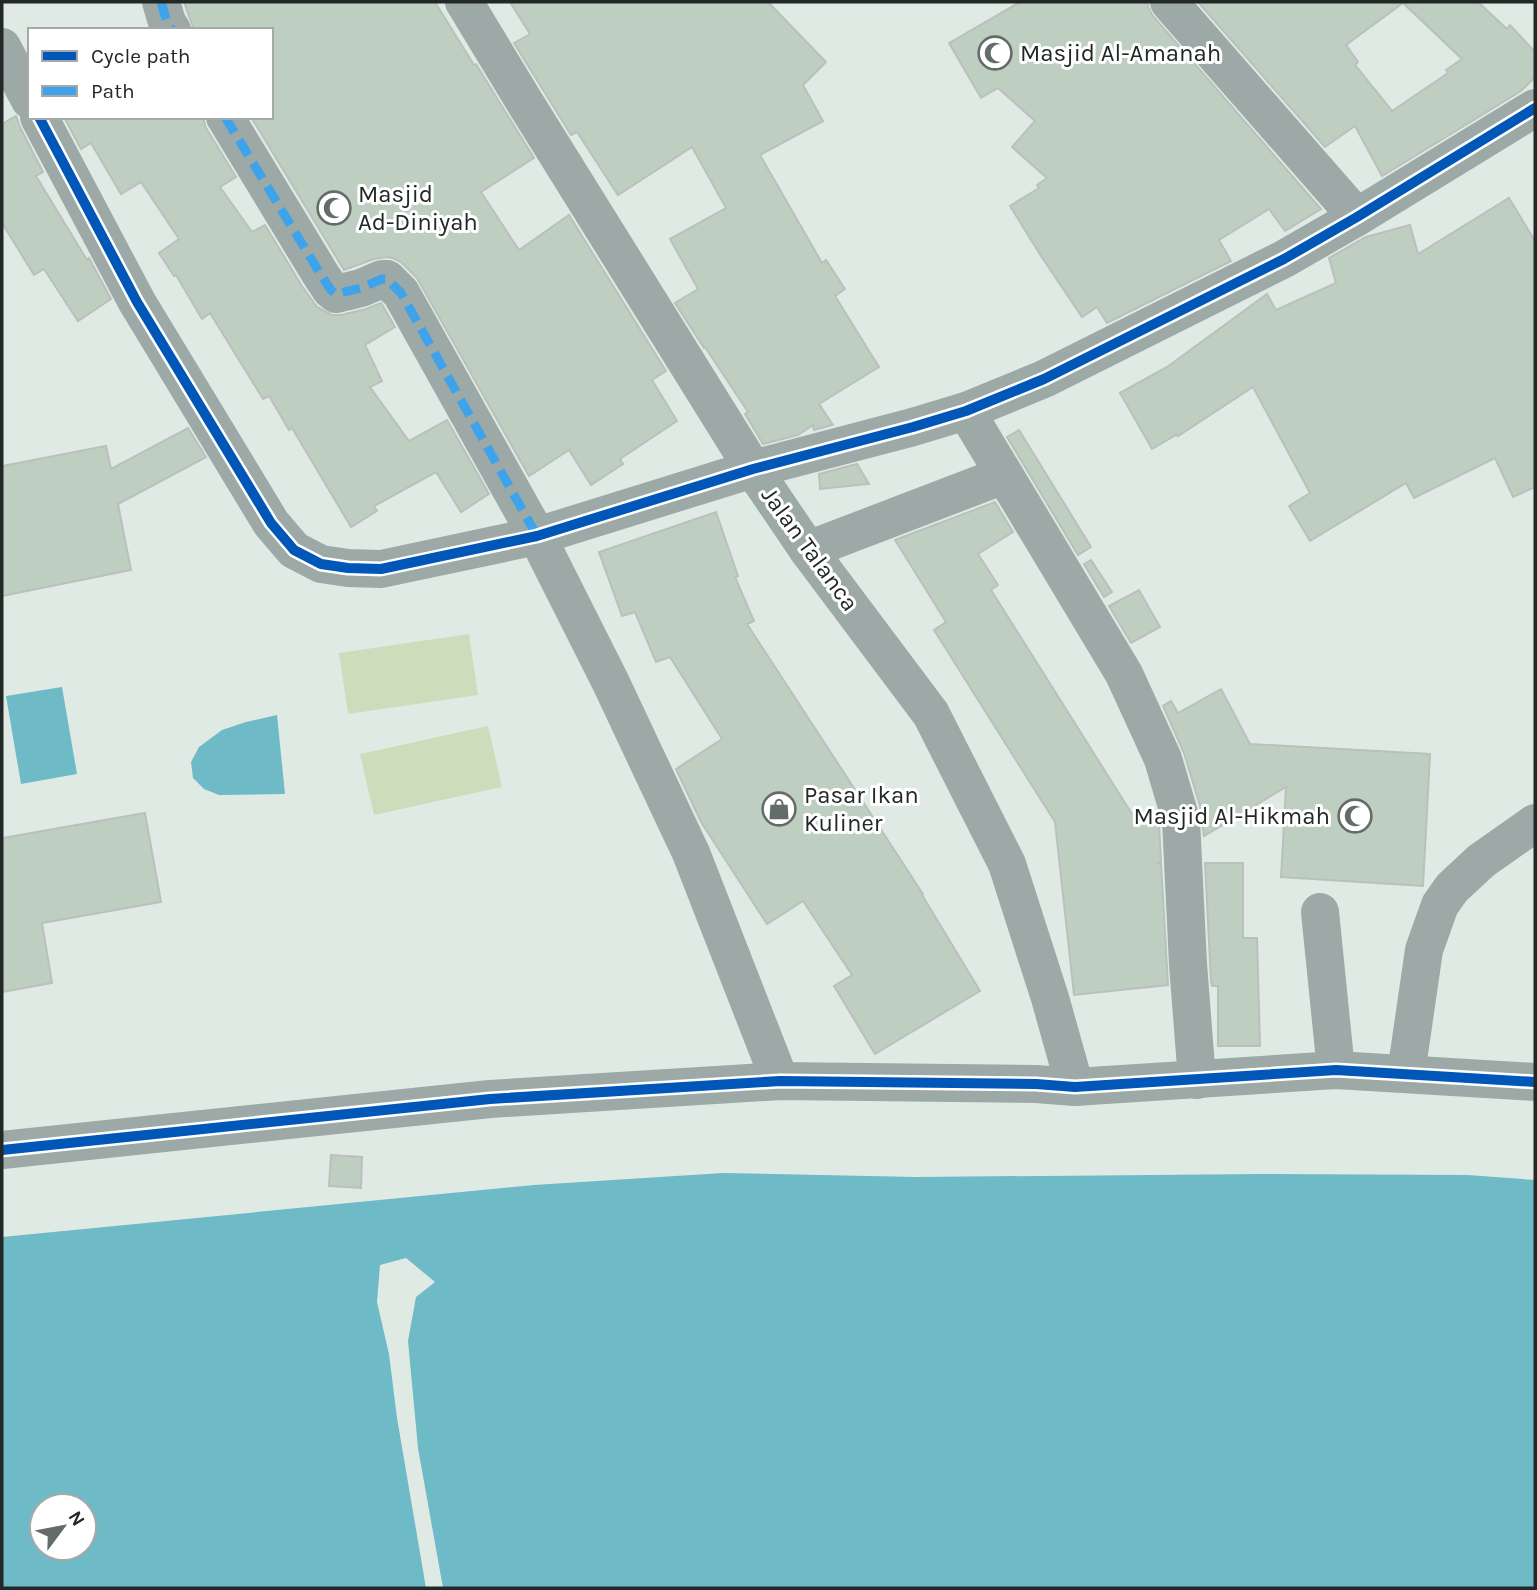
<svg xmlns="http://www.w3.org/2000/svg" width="1537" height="1590" font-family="Karla,sans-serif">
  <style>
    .green { fill: #cdddbb }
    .water { fill: #6ebac7; fill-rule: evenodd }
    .pier { fill: #e0eae5 }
    .building { fill: #becec1; stroke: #bac0bc; stroke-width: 2; fill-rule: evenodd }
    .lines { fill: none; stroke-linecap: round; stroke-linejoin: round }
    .minor { stroke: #9ca9a7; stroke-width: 38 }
    .quiet { stroke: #3ea3eb; stroke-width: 9; stroke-dasharray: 18 9; stroke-linecap: butt }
    .cycleway-casing { stroke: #fff; stroke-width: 15 }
    .cycleway { stroke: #0057b8; stroke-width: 10 }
    .labels { text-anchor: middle; stroke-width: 6; stroke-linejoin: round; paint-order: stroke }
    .poi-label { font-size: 24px; fill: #222826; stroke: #fff; text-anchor: start }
    .street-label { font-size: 24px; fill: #222826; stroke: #fff }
  </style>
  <rect width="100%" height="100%" fill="#e0eae5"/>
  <g class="green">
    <path d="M 469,634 L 478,695 L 348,714 L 339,653 Z"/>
    <path d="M 488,726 L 502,787 L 374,815 L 360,754 Z"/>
  </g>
  <g class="water">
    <path d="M 62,687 L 77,774 L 21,784 L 6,696 Z"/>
    <path d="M 277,715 L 285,794 L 219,795 L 204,789 L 193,778 L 191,762 L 199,747 L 222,730 L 246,722 Z"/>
    <path d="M 723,1173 L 916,1177 L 1260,1174 L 1468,1175 L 1535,1180 L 1535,1588 L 2,1588 L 2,1237 L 534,1185 ZM 42,1506 L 84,1506 L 84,1548 L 42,1548 Z"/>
  </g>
  <path class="pier" d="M 406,1258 L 435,1282 L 416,1297 L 408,1341 L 418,1448 L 443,1588 L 426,1588 L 397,1418 L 389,1354 L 377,1302 L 380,1265 Z"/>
  <g class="building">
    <path d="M 184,2 L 435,2 L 474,65 L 476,64 L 534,158 L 481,192 L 519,250 L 569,215 L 666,371 L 652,380 L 677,421 L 620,459 L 623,464 L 591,485 L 569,450 L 529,476 L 417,278 L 402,263 L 395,259 L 388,257 L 374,259 L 344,270 L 251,117 L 271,117 L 271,30 L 194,30 Z"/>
    <path d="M 510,2 L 768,2 L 826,62 L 803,85 L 823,121 L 760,155 L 822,263 L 826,260 L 845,289 L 835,296 L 879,367 L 819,404 L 833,425 L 814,430 L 813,425 L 798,435 L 763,444 L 745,414 L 748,412 L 705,347 L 704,348 L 675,303 L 698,289 L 670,239 L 726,208 L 692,147 L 618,195 L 577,132 L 571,135 L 514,43 L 530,34 Z"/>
    <path d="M 1020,2 L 1148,2 L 1148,7 L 1153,16 L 1321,209 L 1285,231 L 1269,209 L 1219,240 L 1231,261 L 1107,323 L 1097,307 L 1082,317 L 1041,256 L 1010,206 L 1039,188 L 1037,185 L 1047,178 L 1012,147 L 1035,121 L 998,88 L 981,98 L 949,43 Z"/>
    <path d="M 1198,2 L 1478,2 L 1507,29 L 1510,25 L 1535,52 L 1535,77 L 1521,91 L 1382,176 L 1355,126 L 1325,147 ZM 1403,3 L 1462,59 L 1446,70 L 1448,73 L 1392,111 L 1355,65 L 1358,62 L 1346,45 Z"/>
    <path d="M 16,116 L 20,127 L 43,172 L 36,176 L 87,260 L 89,258 L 111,299 L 78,321 L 44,269 L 34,275 L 2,223 L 2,124 Z"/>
    <path d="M 64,117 L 203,117 L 206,128 L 236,177 L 220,187 L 252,232 L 265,225 L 302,286 L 317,307 L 332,315 L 341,315 L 366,309 L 381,303 L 383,306 L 395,327 L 365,345 L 382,381 L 370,387 L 409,441 L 447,420 L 489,494 L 461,512 L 436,472 L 374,506 L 377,511 L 351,527 L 292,428 L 289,430 L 269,396 L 263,399 L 210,313 L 202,319 L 176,275 L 174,276 L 159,253 L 179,239 L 141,182 L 121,194 L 91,143 L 81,149 Z"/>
    <path d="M 1509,198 L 1535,241 L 1535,487 L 1513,497 L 1495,458 L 1414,498 L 1406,483 L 1310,541 L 1289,506 L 1310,493 L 1253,387 L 1178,436 L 1176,435 L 1152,449 L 1120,393 L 1167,367 L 1267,294 L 1276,310 L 1336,283 L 1329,258 L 1366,237 L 1410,225 L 1418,254 Z"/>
    <path d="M 188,428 L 206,457 L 118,504 L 131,570 L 2,596 L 2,466 L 106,446 L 111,469 Z"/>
    <path d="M 1019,430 L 1091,547 L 1078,555 L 1007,437 Z"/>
    <path d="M 857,464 L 869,484 L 820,489 L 819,474 Z"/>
    <path d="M 995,502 L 1013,532 L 978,554 L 998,585 L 991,590 L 1132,814 L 1156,811 L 1159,824 L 1161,861 L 1158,863 L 1161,863 L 1168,985 L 1074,995 L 1055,822 L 934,630 L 946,622 L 895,540 Z"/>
    <path d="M 716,512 L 738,576 L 735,577 L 754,621 L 747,624 L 923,894 L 922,895 L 980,991 L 875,1054 L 834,986 L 852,975 L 803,901 L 767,924 L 701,822 L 676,769 L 722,739 L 670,657 L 656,662 L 635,612 L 622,616 L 599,552 Z"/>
    <path d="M 1091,560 L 1112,592 L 1104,597 L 1084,564 Z"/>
    <path d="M 1139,590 L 1160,627 L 1131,643 L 1109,606 Z"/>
    <path d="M 1221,689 L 1250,744 L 1430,754 L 1423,886 L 1281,877 L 1286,787 L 1204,836 L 1200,806 L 1184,753 L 1163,706 L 1171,701 L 1178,713 Z"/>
    <path d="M 145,813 L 161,902 L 42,923 L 52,983 L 2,992 L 2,838 Z"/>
    <path d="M 1205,863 L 1243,863 L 1243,938 L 1257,938 L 1260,1046 L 1218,1046 L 1218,986 L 1212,986 L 1211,981 Z"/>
    <path d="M 331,1155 L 362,1157 L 361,1188 L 329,1186 Z"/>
  </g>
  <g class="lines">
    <g class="minor">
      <path d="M 161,2 L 167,22 L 172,30"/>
      <path d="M 464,2 L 524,101 L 753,469 L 808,550 L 931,714 L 1007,864 L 1050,998 L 1075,1087"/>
      <path d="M 1169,2 L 1357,217"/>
      <path d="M 2,47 L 30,100"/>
      <path d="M 39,117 L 137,302 L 271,523 L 294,550 L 321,564 L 348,568 L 381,569 L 537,536 L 753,469 L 913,427 L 966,411 L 1044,379 L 1284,259 L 1357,217 L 1535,108"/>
      <path d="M 225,117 L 321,275 L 331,290 L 336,294 L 361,288 L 382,279 L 387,279 L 401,293 L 537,536 L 611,683 L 691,853 L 780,1081"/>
      <path d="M 966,411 L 1124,674 L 1163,759 L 1181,820 L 1188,964 L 1197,1080"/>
      <path d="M 808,550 L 1004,475"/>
      <path d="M 1320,912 L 1336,1070"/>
      <path d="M 1406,1074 L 1424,950 L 1440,905 L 1452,888 L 1481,861 L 1535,823"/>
      <path d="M 2,1150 L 490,1099 L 780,1081 L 1036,1084 L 1075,1087 L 1336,1070 L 1535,1082"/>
    </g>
    <g class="quiet">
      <path d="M 161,2 L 167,22 L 172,30"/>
      <path d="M 225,117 L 321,275 L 331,290 L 336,294 L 361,288 L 382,279 L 387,279 L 401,293 L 537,536"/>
    </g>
    <defs>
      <g id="cycleway">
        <path d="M 39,117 L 137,302 L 271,523 L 294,550 L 321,564 L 348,568 L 381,569 L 537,536 L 753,469 L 913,427 L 966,411 L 1044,379 L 1284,259 L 1357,217 L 1535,108"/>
        <path d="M 2,1150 L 490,1099 L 780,1081 L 1036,1084 L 1075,1087 L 1336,1070 L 1535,1082"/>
      </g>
    </defs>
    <use href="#cycleway" class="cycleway-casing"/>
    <use href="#cycleway" class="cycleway"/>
  </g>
  <defs>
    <symbol id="mosque-ring" viewBox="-11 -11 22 22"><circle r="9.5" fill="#fff" stroke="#646c69" stroke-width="1.5"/><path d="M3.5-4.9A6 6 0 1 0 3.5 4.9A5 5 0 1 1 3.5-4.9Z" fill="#646c69"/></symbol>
    <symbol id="shop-ring" viewBox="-11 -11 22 22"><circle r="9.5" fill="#fff" stroke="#646c69" stroke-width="1.5"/><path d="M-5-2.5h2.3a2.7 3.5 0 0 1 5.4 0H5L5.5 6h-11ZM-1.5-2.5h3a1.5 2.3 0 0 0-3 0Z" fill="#646c69"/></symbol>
  </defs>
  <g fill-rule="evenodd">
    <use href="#mosque-ring" x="976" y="34" width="38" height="38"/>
    <use href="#mosque-ring" x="315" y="189" width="38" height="38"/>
    <use href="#shop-ring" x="760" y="790" width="38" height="38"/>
    <use href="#mosque-ring" x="1336" y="797" width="38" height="38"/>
  </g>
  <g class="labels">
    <g class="poi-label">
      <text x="1020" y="61">Masjid Al-Amanah</text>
      <text x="358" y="202">Masjid<tspan x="358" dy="28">Ad-Diniyah</tspan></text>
      <text x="804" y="803">Pasar Ikan<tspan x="804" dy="28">Kuliner</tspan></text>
      <text x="1330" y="824" text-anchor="end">Masjid Al-Hikmah</text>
    </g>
    <g class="street-label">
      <text transform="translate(810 549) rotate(54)" y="8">Jalan Talanca</text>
    </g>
  </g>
  <rect width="1537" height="1590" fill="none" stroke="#222826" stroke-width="7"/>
  <rect x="28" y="28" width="245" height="91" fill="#ffffff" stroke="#a7a9a8" stroke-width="2"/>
  <rect x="42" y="51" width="35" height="10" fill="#0057b8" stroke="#a7a9a8" stroke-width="2"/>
  <text x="91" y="63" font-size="21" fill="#222826">Cycle path</text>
  <rect x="42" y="86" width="35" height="10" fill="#3ea3eb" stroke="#a7a9a8" stroke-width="2"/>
  <text x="91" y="98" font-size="21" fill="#222826">Path</text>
  <g transform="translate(63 1527) rotate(58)"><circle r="33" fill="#ffffff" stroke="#a7a9a8" stroke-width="2"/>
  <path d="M0-5L12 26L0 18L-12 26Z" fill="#646c69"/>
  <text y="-10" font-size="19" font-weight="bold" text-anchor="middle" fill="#222826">N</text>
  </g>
</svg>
